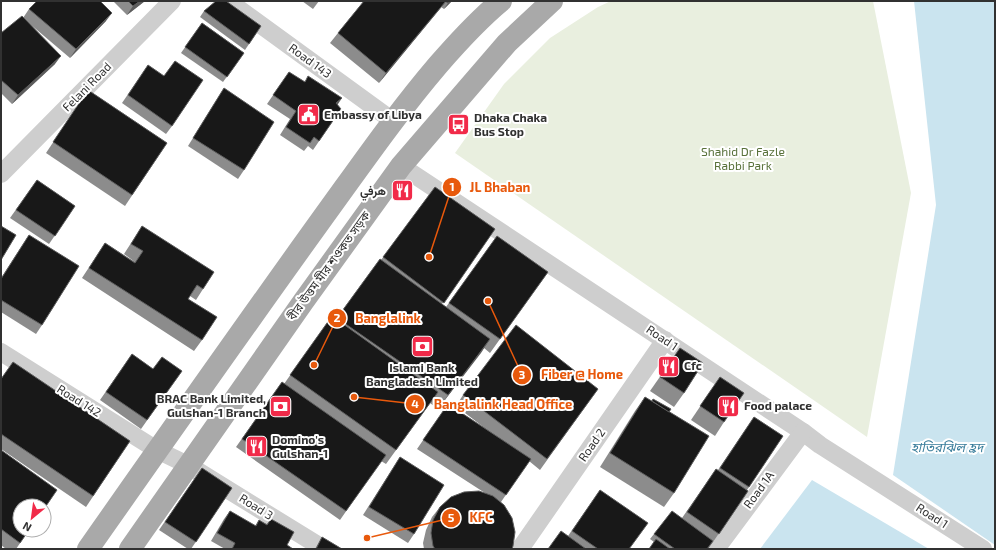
<svg xmlns="http://www.w3.org/2000/svg" width="996" height="550" font-family="'Exo 2',Vazirmatn,'Noto Sans Bengali',sans-serif">
  <style>
    .green { fill: #e9efdf }
    .water { fill: #cae4ef }
    .lines { fill: none; stroke-linecap: round; stroke-linejoin: round }
    .minor { stroke: #cecece; stroke-width: 18 }
    .major { stroke: #a9a9a9; stroke-width: 22 }
    .wall { fill: #8c8c8c }
    .shaded-wall { fill: #5d5d5d }
    .building { fill: #181818; stroke: #5d5d5d }
    .labels { text-anchor: middle; stroke-width: 4; stroke-linejoin: round; paint-order: stroke }
    .street-label { font-size: 12px; fill: #313131; stroke: #fff }
    .poi-label { font-size: 12px; font-weight: bold; fill: #313131; stroke: #fff; text-anchor: start }
    .park-label { font-size: 12px; fill: #58713a; stroke: #fff }
    .water-label { font-size: 13px; font-style: italic; fill: #387c9a; stroke: #fff }
    .leader { fill: none; stroke: #e8590c; stroke-width: 1.5 }
    .callout-dot { fill: #e8590c; stroke: #fff; stroke-width: 1.5 }
    .mark-label { font-size: 12px; text-anchor: middle; font-weight: bold; fill: #fff }
    .callout-label { font-size: 13px; text-anchor: middle; font-weight: bold; fill: #e8590c; stroke: #fff; stroke-width: 4; stroke-linejoin: round; paint-order: stroke }
  </style>
  <rect width="100%" height="100%" fill="#fff"/>
  <path class="green" d="M 611,1 L 873,1 L 911,193 L 867,437 L 455,153 L 504,84 L 550,38 L 598,7 Z"/>
  <g class="water">
    <path d="M 914,1 L 995,1 L 995,545 L 893,475 L 936,205 Z"/>
    <path d="M 812,480 L 929,549 L 760,549 Z"/>
  </g>
  <g class="lines">
    <g class="minor">
      <path d="M 228,1 L 393,121"/>
      <path d="M 401,166 L 803,432 L 820,445 L 983,549"/>
      <path d="M 1,174 L 172,1"/>
      <path d="M 1,352 L 157,450 L 188,465 L 324,549"/>
      <path d="M 520,549 L 665,340"/>
      <path d="M 716,549 L 803,432"/>
    </g>
    <g class="major">
      <path d="M 88,549 C 166,438 244,327 324,216 C 361,165 397,113 438,65 C 458,42 478,20 501,1"/>
      <path d="M 130,549 L 303,302 L 401,166 L 507,43 L 552,1"/>
    </g>
  </g>
  <g class="wall">
    <path d="M 113,1 L 145,1 L 127,15 Z"/>
    <path d="M 302,1 L 319,1 L 313,9 Z"/>
    <path d="M 364,1 L 452,1 L 444,9 L 441,7 L 379,83 L 330,43 L 338,33 Z"/>
    <path d="M 29,9 L 106,21 L 70,58 L 24,19 L 55,64 L 12,104 L 1,93 L 1,33 L 23,18 Z"/>
    <path d="M 204,11 L 261,26 L 245,50 L 200,17 Z"/>
    <path d="M 202,23 L 244,53 L 223,82 L 181,53 Z"/>
    <path d="M 148,65 L 172,126 L 166,134 L 122,103 Z"/>
    <path d="M 289,72 L 337,105 L 341,109 L 313,150 L 308,146 L 304,151 L 280,135 L 290,119 L 267,104 Z"/>
    <path d="M 224,88 L 244,170 L 238,179 L 188,146 Z"/>
    <path d="M 88,90 L 167,143 L 125,206 L 46,153 Z"/>
    <path d="M 37,180 L 75,206 L 49,244 L 10,218 Z"/>
    <path d="M 435,187 L 495,229 L 442,304 L 446,307 L 497,236 L 548,272 L 490,353 L 484,348 L 438,409 L 430,403 L 386,464 L 381,461 L 340,520 L 236,447 L 282,382 L 284,384 L 332,316 L 336,319 L 380,259 L 381,260 Z"/>
    <path d="M 142,226 L 203,289 L 196,300 L 190,296 L 188,299 L 202,340 L 194,351 L 82,278 L 105,243 L 135,262 L 124,254 Z"/>
    <path d="M 29,235 L 42,325 L 36,334 L 1,312 L 1,278 Z"/>
    <path d="M 680,348 L 684,393 L 674,407 L 650,391 Z"/>
    <path d="M 132,354 L 153,369 L 182,371 L 141,429 L 100,400 Z"/>
    <path d="M 720,377 L 724,422 L 715,436 L 691,420 Z"/>
    <path d="M 1,379 L 130,441 L 86,507 L 1,449 Z"/>
    <path d="M 598,389 L 540,470 L 529,461 L 501,502 L 512,549 L 424,549 L 423,543 L 426,530 L 432,517 L 440,507 L 485,493 L 417,449 L 448,404 L 482,426 L 456,406 L 463,395 Z"/>
    <path d="M 645,397 L 669,412 L 674,493 L 664,507 L 600,467 L 635,411 Z"/>
    <path d="M 754,417 L 783,436 L 747,490 L 748,491 L 713,542 L 708,549 L 649,549 L 654,542 L 650,539 L 654,534 L 682,518 L 716,469 L 718,470 Z"/>
    <path d="M 1,450 L 29,530 L 16,549 L 6,549 L 1,545 Z"/>
    <path d="M 400,457 L 414,534 L 408,543 L 363,515 Z"/>
    <path d="M 202,468 L 232,488 L 191,549 L 188,549 L 159,530 Z"/>
    <path d="M 600,490 L 629,549 L 548,549 L 568,536 Z"/>
    <path d="M 230,511 L 255,526 L 259,520 L 267,524 L 271,519 L 287,545 L 293,549 L 225,549 L 211,541 L 224,519 Z"/>
    <path d="M 322,537 L 342,549 L 315,549 Z"/>
  </g>
  <g class="shaded-wall">
    <path d="M 140,1 L 145,1 L 127,15 L 133,6 Z"/>
    <path d="M 446,1 L 439,10 L 379,83 L 386,73 Z"/>
    <path d="M 450,1 L 452,1 L 444,9 L 448,3 Z"/>
    <path d="M 112,13 L 106,21 L 70,58 L 76,49 Z"/>
    <path d="M 61,56 L 55,64 L 12,104 L 18,95 Z"/>
    <path d="M 342,98 L 336,107 L 336,103 Z"/>
    <path d="M 490,339 L 481,353 L 438,409 L 448,395 Z"/>
  </g>
  <g class="building">
    <path d="M 37,1 L 100,1 L 112,13 L 76,49 L 29,9 Z"/>
    <path d="M 128,1 L 140,1 L 133,6 Z"/>
    <path d="M 216,1 L 226,1 L 261,26 L 249,44 L 204,11 Z"/>
    <path d="M 364,1 L 446,1 L 386,73 L 338,33 Z"/>
    <path d="M 445,1 L 450,1 L 448,3 Z"/>
    <path d="M 22,16 L 61,56 L 18,95 L 1,80 L 1,33 Z"/>
    <path d="M 202,23 L 244,53 L 227,77 L 185,47 Z"/>
    <path d="M 175,61 L 203,80 L 172,126 L 128,95 L 148,65 L 164,76 Z"/>
    <path d="M 289,72 L 305,82 L 308,76 L 342,98 L 336,103 L 341,109 L 319,141 L 314,137 L 310,143 L 286,127 L 296,111 L 273,95 Z"/>
    <path d="M 224,88 L 274,122 L 244,170 L 193,138 Z"/>
    <path d="M 88,90 L 167,143 L 132,195 L 53,142 Z"/>
    <path d="M 37,180 L 75,206 L 55,236 L 16,210 Z"/>
    <path d="M 435,187 L 495,229 L 444,303 L 383,257 Z"/>
    <path d="M 1,226 L 16,235 L 1,260 Z"/>
    <path d="M 142,226 L 214,272 L 203,289 L 197,285 L 188,299 L 217,317 L 202,340 L 89,268 L 105,243 L 135,263 L 143,251 L 131,244 Z"/>
    <path d="M 29,235 L 79,266 L 42,325 L 1,300 L 1,279 Z"/>
    <path d="M 497,236 L 548,272 L 500,339 L 449,303 Z"/>
    <path d="M 380,259 L 490,339 L 448,395 L 337,318 Z"/>
    <path d="M 332,316 L 438,392 L 396,450 L 290,375 Z"/>
    <path d="M 516,325 L 598,389 L 547,459 L 463,395 Z"/>
    <path d="M 680,348 L 703,363 L 684,393 L 660,377 Z"/>
    <path d="M 132,354 L 153,369 L 162,357 L 182,371 L 147,420 L 106,392 Z"/>
    <path d="M 13,362 L 130,441 L 93,496 L 1,434 L 1,379 Z"/>
    <path d="M 720,377 L 744,393 L 724,422 L 700,406 Z"/>
    <path d="M 282,382 L 386,455 L 346,511 L 242,439 Z"/>
    <path d="M 645,397 L 709,436 L 674,493 L 610,453 Z"/>
    <path d="M 653,399 L 671,409 L 669,412 L 652,401 Z"/>
    <path d="M 448,404 L 531,459 L 506,495 L 423,440 Z"/>
    <path d="M 754,417 L 783,436 L 749,487 L 720,468 Z"/>
    <path d="M 1,450 L 57,490 L 44,509 L 44,506 L 20,506 L 20,530 L 29,530 L 20,543 L 1,529 Z"/>
    <path d="M 400,457 L 444,485 L 414,534 L 369,507 Z"/>
    <path d="M 202,468 L 232,488 L 196,542 L 165,522 Z"/>
    <path d="M 716,469 L 748,491 L 719,534 L 687,512 Z"/>
    <path d="M 600,490 L 648,523 L 629,549 L 598,549 L 572,531 Z"/>
    <path d="M 479,491 L 493,496 L 504,505 L 512,518 L 515,532 L 513,546 L 512,549 L 435,549 L 433,546 L 431,533 L 433,520 L 440,507 L 451,497 L 464,492 Z"/>
    <path d="M 230,511 L 256,526 L 259,520 L 267,525 L 271,519 L 294,532 L 287,545 L 293,549 L 232,549 L 235,543 L 217,533 Z"/>
    <path d="M 672,511 L 713,541 L 707,549 L 675,549 L 654,534 Z"/>
    <path d="M 561,531 L 586,549 L 548,549 Z"/>
    <path d="M 322,537 L 342,549 L 316,549 Z"/>
    <path d="M 656,539 L 670,549 L 649,549 Z"/>
  </g>
  <defs>
    <symbol id="civic-square" viewBox="-11 -11 22 22"><rect x="-9" y="-9" width="18" height="18" rx="4" fill="#f12a49" stroke="#fff"/><path d="M-.6-6.5H3V-4.5H.6V-3L4-1V1h2V6H-6V1h2V-1L-.6-3ZM-1.2 2.5V6h2.4V2.5Z" fill="#fff"/></symbol>
    <symbol id="bus-square" viewBox="-11 -11 22 22"><rect x="-9" y="-9" width="18" height="18" rx="4" fill="#f12a49" stroke="#fff"/><path d="M-5-6H5V4H4V6H2V4H-2V6H-4V4H-5ZM-3.5-4V0h7V-4ZM-3.5 1.2v1.5H-2V1.2ZM2 1.2v1.5H3.5V1.2Z" fill="#fff"/></symbol>
    <symbol id="restaurant-square" viewBox="-11 -11 22 22"><rect x="-9" y="-9" width="18" height="18" rx="4" fill="#f12a49" stroke="#fff"/><path d="M-5-6h1v4h1v-4h1v4h1v-4h1v5L-1.5 .5V6h-2V.5L-5-1ZM5-6V6H3V1.5H1.5Q1.5-4 5-6Z" fill="#fff"/></symbol>
    <symbol id="bank-square" viewBox="-11 -11 22 22"><rect x="-9" y="-9" width="18" height="18" rx="4" fill="#f12a49" stroke="#fff"/><path d="M-6-4H6V4H-6ZM0-2.3a2.3 2.3 0 1 0 0 4.6a2.3 2.3 0 1 0 0-4.6Z" fill="#fff"/></symbol>
  </defs>
  <g fill-rule="evenodd">
    <use href="#civic-square" x="296" y="102" width="25" height="25"/>
    <use href="#bus-square" x="446" y="112" width="25" height="25"/>
    <use href="#restaurant-square" x="390" y="178" width="25" height="25"/>
    <use href="#bank-square" x="410" y="334" width="25" height="25"/>
    <use href="#restaurant-square" x="656" y="354" width="25" height="25"/>
    <use href="#bank-square" x="268" y="394" width="25" height="25"/>
    <use href="#restaurant-square" x="716" y="394" width="25" height="25"/>
    <use href="#restaurant-square" x="244" y="434" width="25" height="25"/>
  </g>
  <g class="labels">
    <g class="street-label">
      <text transform="translate(310 61) rotate(36)" y="4">Road 143</text>
      <text transform="translate(87 87) rotate(-45)" y="4">Felani Road</text>
      <text transform="translate(329 266) rotate(-54)" y="4">বীর উত্তম মীর শওকত সড়ক</text>
      <text transform="translate(662 338) rotate(34)" y="4">Road 1</text>
      <text transform="translate(79 401) rotate(32)" y="4">Road 142</text>
      <text transform="translate(592 445) rotate(-55)" y="4">Road 2</text>
      <text transform="translate(759 490) rotate(-54)" y="4">Road 1A</text>
      <text transform="translate(256 507) rotate(32)" y="4">Road 3</text>
      <text transform="translate(932 516) rotate(33)" y="4">Road 1</text>
    </g>
    <g class="poi-label">
      <text x="324" y="119">Embassy of Libya</text>
      <text x="474" y="122">Dhaka Chaka<tspan x="474" dy="14">Bus Stop</tspan></text>
      <text x="386" y="195" text-anchor="end">هرفي</text>
      <text x="684" y="370">Cfc</text>
      <text x="422" y="372" text-anchor="middle">Islami Bank<tspan x="422" dy="14">Bangladesh Limited</tspan></text>
      <text x="266" y="403" text-anchor="end">BRAC Bank Limited,<tspan x="266" dy="14">Gulshan-1 Branch</tspan></text>
      <text x="744" y="410">Food palace</text>
      <text x="272" y="444">Domino's<tspan x="272" dy="14">Gulshan-1</tspan></text>
    </g>
    <g class="park-label">
      <text x="743" y="156">Shahid Dr Fazle<tspan x="743" dy="14">Rabbi Park</tspan></text>
    </g>
    <g class="water-label">
      <text x="947" y="452">হাতিরঝিল হ্রদ</text>
    </g>
  </g>
  <path class="leader" d="M429 257L452 187M314 365L337 318M488 301L522 375M354 397L415 404M367 538L451 518"/>
  <g class="callout-dot">
    <circle cx="429" cy="257" r="4"/>
    <circle cx="314" cy="365" r="4"/>
    <circle cx="488" cy="301" r="4"/>
    <circle cx="354" cy="397" r="4"/>
    <circle cx="367" cy="538" r="4"/>
    <circle cx="452" cy="187" r="10"/>
    <circle cx="337" cy="318" r="10"/>
    <circle cx="522" cy="375" r="10"/>
    <circle cx="415" cy="404" r="10"/>
    <circle cx="451" cy="518" r="10"/>
  </g>
  <g class="mark-label">
    <text x="452" y="191">1</text>
    <text x="337" y="322">2</text>
    <text x="522" y="379">3</text>
    <text x="415" y="408">4</text>
    <text x="451" y="522">5</text>
  </g>
  <g class="callout-label">
    <text x="500" y="192">JL Bhaban</text>
    <text x="388" y="323">Banglalink</text>
    <text x="582" y="379">Fiber @ Home</text>
    <text x="503" y="409">Banglalink Head Office</text>
    <text x="481" y="522">KFC</text>
  </g>
  <rect width="996" height="550" fill="none" stroke="#313131" stroke-width="4"/>
  <g transform="translate(32 518) rotate(209)"><circle r="19" fill="#ffffff" stroke="#adadad"/>
  <path d="M0-3L7 15L0 10L-7 15Z" fill="#f12a49"/>
  <text y="-6" font-size="11" font-weight="bold" text-anchor="middle" fill="#313131">N</text>
  </g>
</svg>
